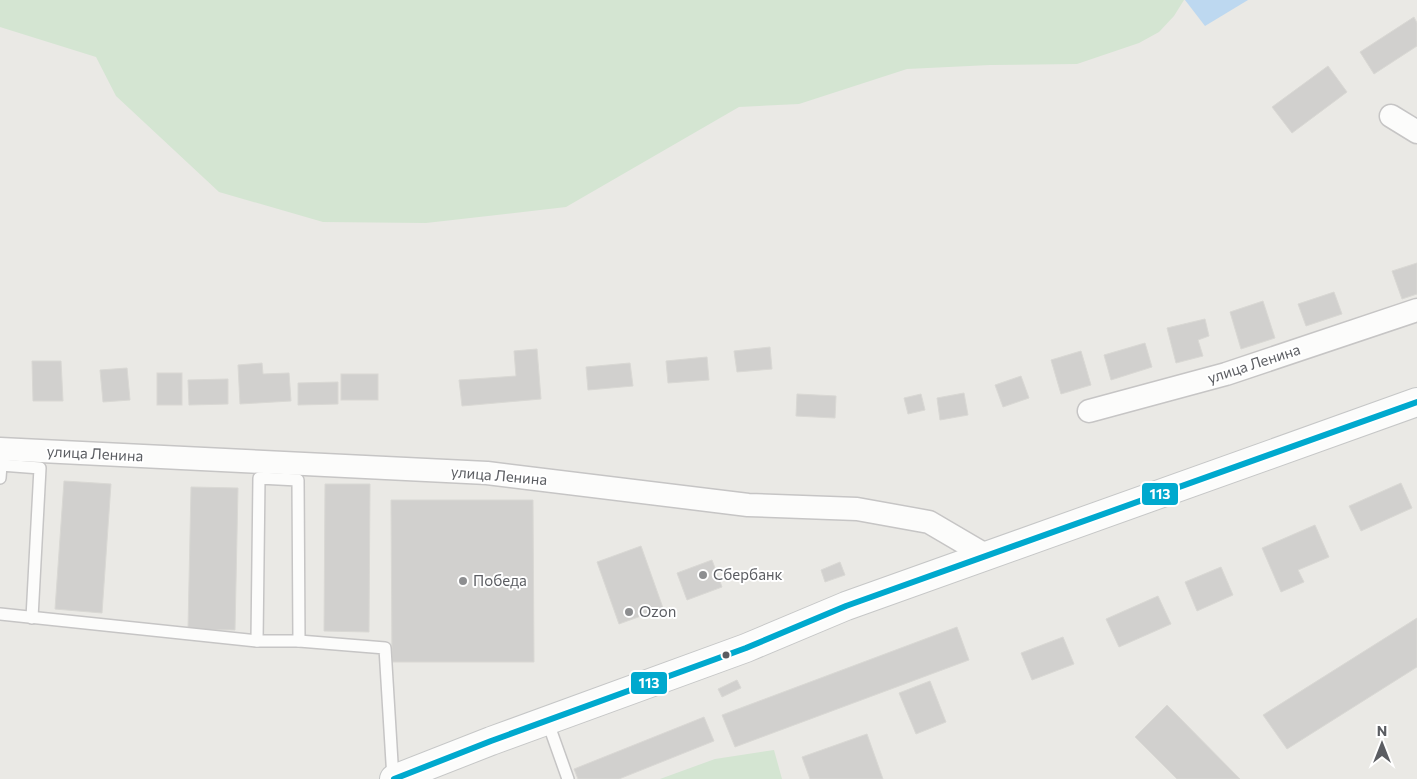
<svg xmlns="http://www.w3.org/2000/svg" width="1417" height="779" font-family="Commissioner,sans-serif">
  <style>
    .green { fill: #d4e5d2 }
    .water { fill: #bdd8f0 }
    .building { fill: #d1d0ce; stroke: #d9d8d4 }
    .lines { fill: none; stroke-linecap: round; stroke-linejoin: round }
    .service-casing { stroke: #c6c5c5; stroke-width: 14 }
    .minor-casing { stroke: #c6c5c5; stroke-width: 25 }
    .secondary-casing { stroke: #c6c7c7; stroke-width: 30 }
    .service { stroke: #fcfcfb; stroke-width: 11 }
    .minor { stroke: #fcfcfb; stroke-width: 22 }
    .secondary { stroke: #fcfcfb; stroke-width: 28 }
    .bus-1-casing { stroke: #fff; stroke-width: 10 }
    .bus-1 { stroke: #00a9ce; stroke-width: 6 }
    .poi-dot { fill: #8d8e90; stroke: #fff; stroke-width: 2 }
    .bus-dot { fill: #5b5d62; stroke: #fff; stroke-width: 2 }
    .labels { text-anchor: middle; stroke-width: 4; stroke-linejoin: round; paint-order: stroke }
    .street-label { font-size: 15px; fill: #5b5d62; stroke: #fff }
    .poi-label { font-size: 15px; fill: #5b5d62; stroke: #fff; text-anchor: start }
    .line-badge { stroke: #fff; stroke-width: 2 }
    .badge-label { font-size: 14px; text-anchor: middle; font-weight: bold; fill: #fff }
  </style>
  <rect width="100%" height="100%" fill="#eae9e5"/>
  <g class="green">
    <path d="M 0,0 L 1184,0 L 1174,16 L 1159,32 L 1139,43 L 1077,64 L 990,65 L 907,69 L 799,104 L 739,107 L 566,207 L 426,223 L 323,222 L 219,192 L 116,96 L 96,57 L 0,27 Z"/>
    <path d="M 774,750 L 782,779 L 660,779 L 715,759 Z"/>
  </g>
  <path class="water" d="M 1185,0 L 1248,0 L 1205,26 Z"/>
  <g class="building">
    <path d="M 1414,17 L 1417,23 L 1417,46 L 1374,74 L 1360,52 Z"/>
    <path d="M 1328,66 L 1347,92 L 1292,133 L 1272,107 Z"/>
    <path d="M 1417,263 L 1417,294 L 1402,299 L 1392,271 Z"/>
    <path d="M 1334,292 L 1342,314 L 1306,326 L 1298,304 Z"/>
    <path d="M 1263,301 L 1275,338 L 1241,349 L 1230,312 Z"/>
    <path d="M 1205,319 L 1209,336 L 1198,340 L 1203,356 L 1176,363 L 1167,328 Z"/>
    <path d="M 1145,343 L 1152,367 L 1111,380 L 1104,355 Z"/>
    <path d="M 770,347 L 772,369 L 737,372 L 734,351 Z"/>
    <path d="M 537,349 L 541,399 L 462,406 L 459,380 L 516,376 L 514,351 Z"/>
    <path d="M 1081,351 L 1091,385 L 1061,394 L 1051,360 Z"/>
    <path d="M 707,357 L 709,380 L 668,383 L 666,361 Z"/>
    <path d="M 32,361 L 61,361 L 63,401 L 33,401 Z"/>
    <path d="M 262,363 L 263,374 L 289,373 L 291,401 L 240,404 L 238,365 Z"/>
    <path d="M 630,363 L 633,386 L 588,390 L 586,367 Z"/>
    <path d="M 127,368 L 130,400 L 103,402 L 100,370 Z"/>
    <rect x="157" y="373" width="25" height="32"/>
    <rect x="341" y="374" width="37" height="26"/>
    <path d="M 1021,376 L 1029,398 L 1003,407 L 995,385 Z"/>
    <path d="M 228,379 L 228,404 L 189,405 L 188,380 Z"/>
    <path d="M 338,382 L 338,404 L 298,405 L 298,383 Z"/>
    <path d="M 964,393 L 968,415 L 940,420 L 937,398 Z"/>
    <path d="M 797,394 L 836,396 L 835,418 L 796,416 Z"/>
    <path d="M 921,394 L 925,410 L 908,414 L 904,398 Z"/>
    <path d="M 64,481 L 111,484 L 102,613 L 55,609 Z"/>
    <path d="M 1401,483 L 1412,508 L 1361,531 L 1349,506 Z"/>
    <path d="M 325,484 L 370,484 L 369,632 L 324,631 Z"/>
    <path d="M 191,487 L 238,488 L 235,630 L 188,629 Z"/>
    <path d="M 391,500 L 533,500 L 534,662 L 392,662 Z"/>
    <path d="M 1315,525 L 1329,557 L 1298,570 L 1304,582 L 1281,592 L 1262,548 Z"/>
    <path d="M 641,546 L 663,608 L 619,624 L 597,562 Z"/>
    <path d="M 712,560 L 722,587 L 687,600 L 677,573 Z"/>
    <path d="M 840,562 L 845,575 L 825,582 L 821,570 Z"/>
    <path d="M 1221,567 L 1233,595 L 1197,611 L 1185,582 Z"/>
    <path d="M 1158,596 L 1171,624 L 1119,647 L 1106,619 Z"/>
    <path d="M 1417,618 L 1417,667 L 1287,749 L 1263,715 Z"/>
    <path d="M 957,627 L 969,660 L 735,747 L 722,715 Z"/>
    <path d="M 1063,637 L 1074,664 L 1032,680 L 1021,653 Z"/>
    <path d="M 737,680 L 741,688 L 722,697 L 718,689 Z"/>
    <path d="M 930,681 L 946,722 L 916,734 L 899,693 Z"/>
    <path d="M 1167,705 L 1240,779 L 1177,779 L 1135,737 Z"/>
    <path d="M 704,717 L 714,741 L 619,779 L 578,779 L 574,769 Z"/>
    <path d="M 867,734 L 883,779 L 810,779 L 802,757 Z"/>
  </g>
  <g class="lines">
    <defs>
      <g id="service">
        <path d="M 0,478 L 1,465 L 40,468 L 32,618"/>
        <path d="M 0,614 L 257,641 L 299,641 L 385,648 L 393,779"/>
        <path d="M 257,641 L 259,478 L 298,480 L 299,641"/>
        <path d="M 547,720 L 568,779"/>
      </g>
      <g id="minor">
        <path d="M 1391,116 L 1417,132"/>
        <path d="M 1089,411 L 1226,374 L 1417,310"/>
        <path d="M 0,449 L 487,473 L 748,505 L 857,509 L 929,522 L 987,556"/>
      </g>
      <path id="secondary" d="M 394,779 L 491,741 L 746,648 L 846,606 L 1417,402"/>
    </defs>
    <use href="#service" class="service-casing"/>
    <use href="#minor" class="minor-casing"/>
    <use href="#secondary" class="secondary-casing"/>
    <use href="#service" class="service"/>
    <use href="#minor" class="minor"/>
    <use href="#secondary" class="secondary"/>
    <defs>
      <path id="bus-1" d="M 394,779 L 491,741 L 746,648 L 846,606 L 1417,402"/>
    </defs>
    <use href="#bus-1" class="bus-1-casing"/>
    <use href="#bus-1" class="bus-1"/>
  </g>
  <g class="poi-dot">
    <circle cx="703" cy="575" r="5"/>
    <circle cx="463" cy="581" r="5"/>
    <circle cx="629" cy="612" r="5"/>
  </g>
  <circle class="bus-dot" cx="726" cy="655" r="4.5"/>
  <g class="labels">
    <g class="street-label">
      <text transform="translate(1254 364) rotate(-18)" y="5">улица Ленина</text>
      <text transform="translate(95 454) rotate(3)" y="5">улица Ленина</text>
      <text transform="translate(499 476) rotate(5)" y="5">улица Ленина</text>
    </g>
    <g class="poi-label">
      <text x="713" y="580">Сбербанк</text>
      <text x="473" y="586">Победа</text>
      <text x="639" y="617">Ozon</text>
    </g>
  </g>
  <g class="line-badge">
    <rect x="1141" y="482" width="38" height="24" rx="5" fill="#00a9ce"/>
    <rect x="630" y="671" width="38" height="24" rx="5" fill="#00a9ce"/>
  </g>
  <g class="badge-label">
    <text x="1160" y="499">113</text>
    <text x="649" y="688">113</text>
  </g>
  <g transform="translate(1382 744)" stroke="#ffffff" stroke-width="4" paint-order="stroke">
  <path d="M0-4L9 19L0 12L-9 19Z" fill="#5b5d62"/>
  <text y="-8" font-size="14" font-weight="bold" text-anchor="middle" fill="#5b5d62">N</text>
  </g>
</svg>
